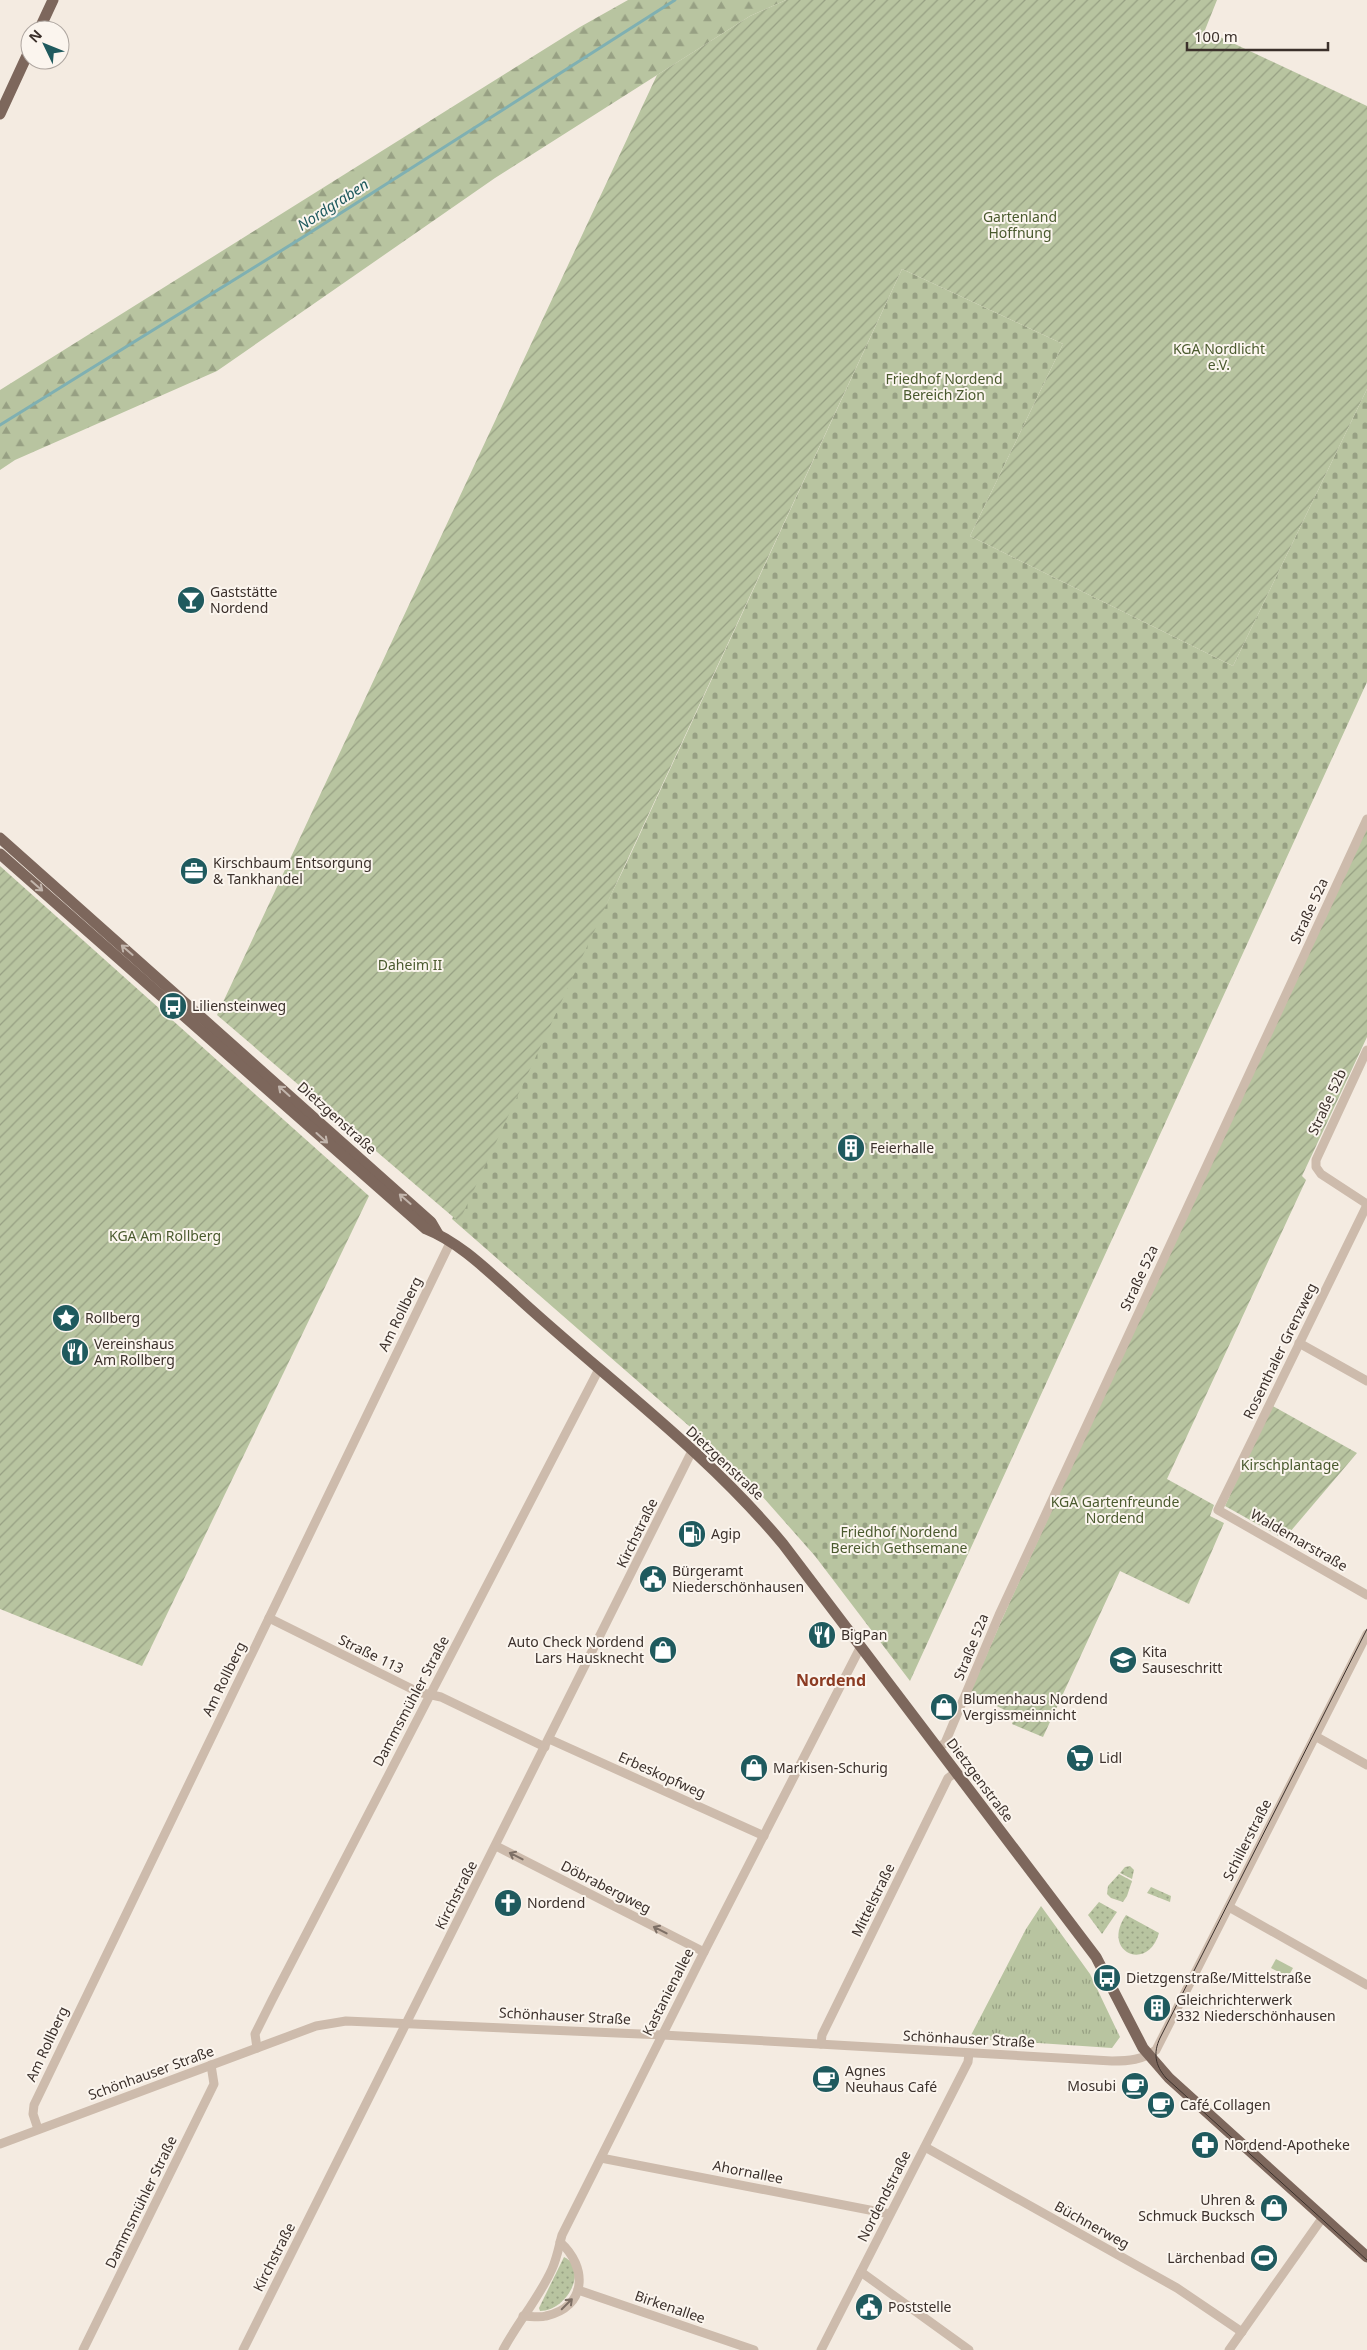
<svg xmlns="http://www.w3.org/2000/svg" width="1367" height="2350" font-family="'Noto Sans',sans-serif">
  <style>
    .grass { fill: url(#grass-dots) }
    .forest { fill: url(#forest-firs) }
    .cemetery { fill: url(#cemetery-stones) }
    .park { fill: url(#park-tufts) }
    .garden { fill: url(#garden-furrows) }
    .pitch { fill: #b8c4a0 }
    .lines { fill: none; stroke-linecap: round; stroke-linejoin: round }
    .stream { stroke: #7fb0b2; stroke-width: 3 }
    .minor { stroke: #cdbbac; stroke-width: 9 }
    .major { stroke: #7d675c; stroke-width: 11 }
    .tram { stroke: #3b302b; stroke-width: 1 }
    .oneway { stroke: #c2b5ac }
    .oneway2 { stroke: #7d6f65 }
    .labels { text-anchor: middle; stroke-width: 4; stroke-linejoin: round; paint-order: stroke }
    .park-label { font-size: 14px; fill: #4a5a2e; stroke: #fbf5ee }
    .poi-label { font-size: 14px; fill: #3b302b; stroke: #fbf5ee; text-anchor: start }
    .street-label { font-size: 14px; fill: #3b302b; stroke: #fbf5ee }
    .water-label { font-size: 15px; font-style: italic; fill: #1f5a5e; stroke: #fbf5ee }
    .quarter-label { font-size: 16px; font-weight: bold; fill: #8c3b22; stroke: #fbf5ee }
  </style>
  <defs>
    <pattern id="grass-dots" width="8" height="8" patternUnits="userSpaceOnUse" patternTransform="scale(1.25)"><rect width="8" height="8" fill="#b8c4a0"/><path d="M2 2h.1M6 6h.1" fill="none" stroke="#97a083" stroke-width="1.8" stroke-linecap="round"/></pattern>
    <pattern id="forest-firs" width="22" height="20" patternUnits="userSpaceOnUse" patternTransform="scale(1.25)"><rect width="22" height="20" fill="#b8c4a0"/><path d="M5 1l3.5 6h-7zM16 11l3.5 6h-7z" fill="#97a083"/></pattern>
    <pattern id="cemetery-stones" width="16" height="16" patternUnits="userSpaceOnUse" patternTransform="scale(1.25)"><rect width="16" height="16" fill="#b8c4a0"/><path d="M2 7V4a2 2 0 0 1 4 0v3zM10 15v-3a2 2 0 0 1 4 0v3z" fill="#97a083"/></pattern>
    <pattern id="park-tufts" width="24" height="20" patternUnits="userSpaceOnUse" patternTransform="scale(1.25)"><rect width="24" height="20" fill="#b8c4a0"/><path d="M3 7l-1-3M5 7V3M7 7l1-3M15 17l-1-3M17 17v-4M19 17l1-3" fill="none" stroke="#97a083"/></pattern>
    <pattern id="garden-furrows" width="10" height="10" patternUnits="userSpaceOnUse" patternTransform="scale(1.25)"><rect width="10" height="10" fill="#b8c4a0"/><path d="M-1 1l2-2M0 10L10 0M9 11l2-2" fill="none" stroke="#97a083"/></pattern>
  </defs>
  <rect width="100%" height="100%" fill="#f4ebe1"/>
  <g class="grass">
    <path d="M 1130,1866 L 1134,1870 L 1132,1879 L 1120,1873 L 1125,1867 Z"/>
    <path d="M 1119,1874 L 1132,1881 L 1127,1896 L 1123,1902 L 1111,1898 L 1107,1894 L 1108,1886 Z"/>
    <path d="M 1151,1887 L 1171,1896 L 1170,1902 L 1147,1893 Z"/>
    <path d="M 1099,1902 L 1117,1912 L 1102,1934 L 1088,1915 Z"/>
    <path d="M 1126,1915 L 1159,1933 C 1148,1973 1100,1952 1126,1915 Z"/>
    <path d="M 564,2257 C 589,2269 567,2311 540,2311 L 539,2308 Z"/>
  </g>
  <path class="forest" d="M 628,0 L 786,0 L 750,16 L 495,178 L 217,371 L 15,460 L 0,470 L 0,390 L 580,27 Z"/>
  <path class="cemetery" d="M 902,269 L 1063,344 L 970,536 L 1233,666 L 1367,389 L 1367,682 L 910,1681 L 815,1556 L 762,1496 L 712,1446 L 452,1219 L 627,862 Z"/>
  <path class="park" d="M 1041,1906 L 1090,1974 L 1120,2037 L 1112,2048 L 978,2039 L 968,2041 L 1026,1929 Z"/>
  <g class="garden">
    <path d="M 786,0 L 1217,0 L 1205,30 L 1367,106 L 1367,389 L 1233,666 L 970,536 L 1063,344 L 902,269 L 459,1222 L 217,1015 L 657,75 L 750,16 Z"/>
    <path d="M 1367,819 L 1367,1037 L 1302,1176 L 1306,1180 L 1167,1479 L 1214,1505 L 1210,1516 L 1224,1523 L 1189,1604 L 1120,1571 L 1043,1737 L 1012,1724 L 1015,1715 L 970,1693 L 1003,1617 Z"/>
    <path d="M 0,866 L 369,1196 L 142,1666 L 0,1609 Z"/>
    <path d="M 1271,1405 L 1357,1453 L 1284,1539 L 1225,1506 Z"/>
  </g>
  <path class="pitch" d="M 1276,1959 L 1293,1968 L 1288,1977 L 1271,1968 Z"/>
  <g class="lines">
    <path class="stream" d="M 0,425 L 300,239 L 675,0"/>
    <g class="minor">
      <path d="M 1367,1050 L 1316,1160 L 1316,1167 L 1321,1174 L 1367,1204"/>
      <path d="M 1367,1205 L 1218,1510 L 1367,1595"/>
      <path d="M 1299,1343 L 1367,1381"/>
      <path d="M 269,1618 L 418,1692 L 441,1697 L 545,1747"/>
      <path d="M 1315,1736 L 1367,1765"/>
      <path d="M 549,1739 L 764,1836"/>
      <path d="M 938,1748 L 945,1743 L 999,1615 L 1367,819"/>
      <path d="M 496,1846 L 704,1952"/>
      <path d="M 1229,1907 L 1367,1985"/>
      <path d="M 821,2044 L 822,2035 L 948,1778 L 956,1772"/>
      <path d="M 257,2048 L 255,2034 L 272,2000 L 599,1369"/>
      <path d="M 38,2129 L 33,2114 L 34,2105 L 450,1243"/>
      <path d="M 0,2144 L 316,2026 L 346,2021 L 663,2035 L 1112,2061 C 1129,2061 1142,2060 1156,2050 L 1367,1634"/>
      <path d="M 925,2147 L 1177,2288 L 1242,2332"/>
      <path d="M 601,2158 L 890,2214"/>
      <path d="M 861,2272 L 969,2350"/>
      <path d="M 578,2290 L 754,2350"/>
      <path d="M 523,2316 C 530,2316 539,2318 546,2316 C 587,2307 588,2267 560,2242"/>
      <path d="M 83,2350 L 214,2084 L 211,2065"/>
      <path d="M 243,2350 L 692,1451"/>
      <path d="M 503,2350 C 518,2322 539,2298 552,2269 C 557,2258 559,2246 562,2235 L 704,1952 L 861,1646"/>
      <path d="M 821,2350 L 968,2062 L 969,2053"/>
      <path d="M 1229,2350 L 1323,2217"/>
    </g>
    <g class="major">
      <path d="M 39,30 L 53,0"/>
      <path d="M 0,114 L 30,49"/>
      <path d="M 0,838 L 431,1222 L 438,1234"/>
      <path d="M 0,854 L 426,1229 C 459,1242 488,1271 515,1295 C 604,1377 705,1450 783,1544 L 1096,1957 L 1143,2048 L 1169,2078 L 1367,2257"/>
    </g>
    <path class="tram" d="M 1367,1629 L 1160,2038 C 1153,2053 1155,2065 1166,2078 L 1367,2260"/>
  </g>
  <defs><path id="oneway-shaft" d="M-6 0H5M1.5-3L5.5 0L1.5 3" fill="none" stroke-width="1.6" stroke-linecap="round" stroke-linejoin="round" transform="scale(1.25)"/></defs>
  <g class="oneway">
    <use href="#oneway-shaft" transform="translate(37 886) rotate(41)"/>
    <use href="#oneway-shaft" transform="translate(127 950) rotate(-139)"/>
    <use href="#oneway-shaft" transform="translate(284 1091) rotate(-138)"/>
    <use href="#oneway-shaft" transform="translate(322 1138) rotate(42)"/>
    <use href="#oneway-shaft" transform="translate(405 1199) rotate(-139)"/>
  </g>
  <g class="oneway2">
    <use href="#oneway-shaft" transform="translate(516 1856) rotate(-153)"/>
    <use href="#oneway-shaft" transform="translate(660 1930) rotate(-153)"/>
    <use href="#oneway-shaft" transform="translate(567 2304) rotate(-45)"/>
  </g>
  <defs>
    <symbol id="bar-disc" viewBox="-11 -11 22 22"><circle r="9.5" fill="#1f5a5e" stroke="#fbf5ee"/><path d="M-6-5H6L.8 .8V4.5H3.5V6h-7V4.5H-.8V.8Z" fill="#fff"/></symbol>
    <symbol id="office-disc" viewBox="-11 -11 22 22"><circle r="9.5" fill="#1f5a5e" stroke="#fbf5ee"/><path d="M-6-3h4V-5.5h4V-3h4V5H-6ZM-1-4.5V-3h2v-1.5ZM-6 0V1H6V0Z" fill="#fff"/></symbol>
    <symbol id="bus-disc" viewBox="-11 -11 22 22"><circle r="9.5" fill="#1f5a5e" stroke="#fbf5ee"/><path d="M-5-6H5V4H4V6H2V4H-2V6H-4V4H-5ZM-3.5-4V0h7V-4ZM-3.5 1.2v1.5H-2V1.2ZM2 1.2v1.5H3.5V1.2Z" fill="#fff"/></symbol>
    <symbol id="building-disc" viewBox="-11 -11 22 22"><circle r="9.5" fill="#1f5a5e" stroke="#fbf5ee"/><path d="M-4-6H4V6H1V3H-1V6H-4ZM-2.5-4.3h1.7v1.8h-1.7ZM.8-4.3h1.7v1.8H.8ZM-2.5-1h1.7V.8h-1.7ZM.8-1h1.7V.8H.8Z" fill="#fff"/></symbol>
    <symbol id="sight-disc" viewBox="-11 -11 22 22"><circle r="9.5" fill="#1f5a5e" stroke="#fbf5ee"/><path d="M0-6L1.8-2.2L6-1.7L2.9 1.2L3.7 5.4L0 3.3L-3.7 5.4L-2.9 1.2L-6-1.7L-1.8-2.2Z" fill="#fff"/></symbol>
    <symbol id="restaurant-disc" viewBox="-11 -11 22 22"><circle r="9.5" fill="#1f5a5e" stroke="#fbf5ee"/><path d="M-5-6h1v4h1v-4h1v4h1v-4h1v5L-1.5 .5V6h-2V.5L-5-1ZM5-6V6H3V1.5H1.5Q1.5-4 5-6Z" fill="#fff"/></symbol>
    <symbol id="fuel-disc" viewBox="-11 -11 22 22"><circle r="9.5" fill="#1f5a5e" stroke="#fbf5ee"/><path d="M-5.5-6h7V0h2V4h1.3V-2.5L3-4.5l.8-.8L6-3V5H2.5V1h-1V6h-7ZM-4.2-4.7v3.2H.2V-4.7Z" fill="#fff"/></symbol>
    <symbol id="civic-disc" viewBox="-11 -11 22 22"><circle r="9.5" fill="#1f5a5e" stroke="#fbf5ee"/><path d="M-.6-6.5H3V-4.5H.6V-3L4-1V1h2V6H-6V1h2V-1L-.6-3ZM-1.2 2.5V6h2.4V2.5Z" fill="#fff"/></symbol>
    <symbol id="shop-disc" viewBox="-11 -11 22 22"><circle r="9.5" fill="#1f5a5e" stroke="#fbf5ee"/><path d="M-5-2.5h2.3a2.7 3.5 0 0 1 5.4 0H5L5.5 6h-11ZM-1.5-2.5h3a1.5 2.3 0 0 0-3 0Z" fill="#fff"/></symbol>
    <symbol id="school-disc" viewBox="-11 -11 22 22"><circle r="9.5" fill="#1f5a5e" stroke="#fbf5ee"/><path d="M0-5L7-2L0 1L-7-2ZM-4 1L0 2.5L4 1V4Q0 6-4 4Z" fill="#fff"/></symbol>
    <symbol id="supermarket-disc" viewBox="-11 -11 22 22"><circle r="9.5" fill="#1f5a5e" stroke="#fbf5ee"/><path d="M-6-5.5h2.5l.6 2H6L4.5 2H-2.5L-4.4-4H-6ZM-1.5 3.2a1.3 1.3 0 1 0 .1 0ZM3 3.2a1.3 1.3 0 1 0 .1 0Z" fill="#fff"/></symbol>
    <symbol id="church-disc" viewBox="-11 -11 22 22"><circle r="9.5" fill="#1f5a5e" stroke="#fbf5ee"/><path d="M-1.2-6h2.4v3.5h3.3v2.4h-3.3V6h-2.4V-.1h-3.3v-2.4h3.3Z" fill="#fff"/></symbol>
    <symbol id="cafe-disc" viewBox="-11 -11 22 22"><circle r="9.5" fill="#1f5a5e" stroke="#fbf5ee"/><path d="M-5.5-4.5H6V0H3Q3 3.5 0 3.5H-2.5Q-5.5 3.5-5.5 0ZM3-3.2v2h1.7v-2ZM-6 4.5H4V6H-6Z" fill="#fff"/></symbol>
    <symbol id="pharmacy-disc" viewBox="-11 -11 22 22"><circle r="9.5" fill="#1f5a5e" stroke="#fbf5ee"/><path d="M-2-6h4v4h4v4h-4v4h-4v-4h-4v-4h4Z" fill="#fff"/></symbol>
    <symbol id="stadium-disc" viewBox="-11 -11 22 22"><circle r="9.5" fill="#1f5a5e" stroke="#fbf5ee"/><path d="M0-5a6.5 5 0 1 0 0 10a6.5 5 0 1 0 0-10ZM-3.5-1.8h7v3.6h-7Z" fill="#fff"/></symbol>
  </defs>
  <g fill-rule="evenodd">
    <use href="#bar-disc" x="175" y="584" width="32" height="32"/>
    <use href="#office-disc" x="178" y="855" width="32" height="32"/>
    <use href="#bus-disc" x="157" y="990" width="32" height="32"/>
    <use href="#building-disc" x="835" y="1132" width="32" height="32"/>
    <use href="#sight-disc" x="50" y="1302" width="32" height="32"/>
    <use href="#restaurant-disc" x="59" y="1336" width="32" height="32"/>
    <use href="#fuel-disc" x="676" y="1518" width="32" height="32"/>
    <use href="#civic-disc" x="637" y="1563" width="32" height="32"/>
    <use href="#restaurant-disc" x="806" y="1619" width="32" height="32"/>
    <use href="#shop-disc" x="647" y="1634" width="32" height="32"/>
    <use href="#school-disc" x="1107" y="1644" width="32" height="32"/>
    <use href="#shop-disc" x="928" y="1691" width="32" height="32"/>
    <use href="#supermarket-disc" x="1064" y="1742" width="32" height="32"/>
    <use href="#shop-disc" x="738" y="1752" width="32" height="32"/>
    <use href="#church-disc" x="492" y="1887" width="32" height="32"/>
    <use href="#bus-disc" x="1091" y="1962" width="32" height="32"/>
    <use href="#building-disc" x="1141" y="1992" width="32" height="32"/>
    <use href="#cafe-disc" x="810" y="2063" width="32" height="32"/>
    <use href="#cafe-disc" x="1119" y="2070" width="32" height="32"/>
    <use href="#cafe-disc" x="1145" y="2089" width="32" height="32"/>
    <use href="#pharmacy-disc" x="1189" y="2129" width="32" height="32"/>
    <use href="#shop-disc" x="1258" y="2192" width="32" height="32"/>
    <use href="#stadium-disc" x="1248" y="2242" width="32" height="32"/>
    <use href="#civic-disc" x="853" y="2291" width="32" height="32"/>
  </g>
  <g class="labels">
    <g class="park-label">
      <text x="1020" y="222">Gartenland<tspan x="1020" dy="16">Hoffnung</tspan></text>
      <text x="1219" y="354">KGA Nordlicht<tspan x="1219" dy="16">e.V.</tspan></text>
      <text x="944" y="384">Friedhof Nordend<tspan x="944" dy="16">Bereich Zion</tspan></text>
      <text x="410" y="970">Daheim II</text>
      <text x="165" y="1241">KGA Am Rollberg</text>
      <text x="1290" y="1470">Kirschplantage</text>
      <text x="1115" y="1507">KGA Gartenfreunde<tspan x="1115" dy="16">Nordend</tspan></text>
      <text x="899" y="1537">Friedhof Nordend<tspan x="899" dy="16">Bereich Gethsemane</tspan></text>
    </g>
    <g class="poi-label">
      <text x="210" y="597">Gaststätte<tspan x="210" dy="16">Nordend</tspan></text>
      <text x="213" y="868">Kirschbaum Entsorgung<tspan x="213" dy="16">&amp; Tankhandel</tspan></text>
      <text x="192" y="1011">Liliensteinweg</text>
      <text x="870" y="1153">Feierhalle</text>
      <text x="85" y="1323">Rollberg</text>
      <text x="94" y="1349">Vereinshaus<tspan x="94" dy="16">Am Rollberg</tspan></text>
      <text x="711" y="1539">Agip</text>
      <text x="672" y="1576">Bürgeramt<tspan x="672" dy="16">Niederschönhausen</tspan></text>
      <text x="841" y="1640">BigPan</text>
      <text x="644" y="1647" text-anchor="end">Auto Check Nordend<tspan x="644" dy="16">Lars Hausknecht</tspan></text>
      <text x="1142" y="1657">Kita<tspan x="1142" dy="16">Sauseschritt</tspan></text>
      <text x="963" y="1704">Blumenhaus Nordend<tspan x="963" dy="16">Vergissmeinnicht</tspan></text>
      <text x="1099" y="1763">Lidl</text>
      <text x="773" y="1773">Markisen-Schurig</text>
      <text x="527" y="1908">Nordend</text>
      <text x="1126" y="1983">Dietzgenstraße/Mittelstraße</text>
      <text x="1176" y="2005">Gleichrichterwerk<tspan x="1176" dy="16">332 Niederschönhausen</tspan></text>
      <text x="845" y="2076">Agnes<tspan x="845" dy="16">Neuhaus Café</tspan></text>
      <text x="1116" y="2091" text-anchor="end">Mosubi</text>
      <text x="1180" y="2110">Café Collagen</text>
      <text x="1224" y="2150">Nordend-Apotheke</text>
      <text x="1255" y="2205" text-anchor="end">Uhren &amp;<tspan x="1255" dy="16">Schmuck Bucksch</tspan></text>
      <text x="1245" y="2263" text-anchor="end">Lärchenbad</text>
      <text x="888" y="2312">Poststelle</text>
    </g>
    <g class="street-label">
      <text transform="translate(1309 911) rotate(-65)" y="5">Straße 52a</text>
      <text transform="translate(1327 1102) rotate(-65)" y="5">Straße 52b</text>
      <text transform="translate(337 1118) rotate(42)" y="5">Dietzgenstraße</text>
      <text transform="translate(1139 1278) rotate(-65)" y="5">Straße 52a</text>
      <text transform="translate(400 1314) rotate(-64)" y="5">Am Rollberg</text>
      <text transform="translate(1280 1351) rotate(-64)" y="5">Rosenthaler Grenzweg</text>
      <text transform="translate(725 1463) rotate(43)" y="5">Dietzgenstraße</text>
      <text transform="translate(637 1533) rotate(-64)" y="5">Kirchstraße</text>
      <text transform="translate(1299 1540) rotate(30)" y="5">Waldemarstraße</text>
      <text transform="translate(971 1647) rotate(-68)" y="5">Straße 52a</text>
      <text transform="translate(371 1654) rotate(26)" y="5">Straße 113</text>
      <text transform="translate(224 1679) rotate(-64)" y="5">Am Rollberg</text>
      <text transform="translate(411 1701) rotate(-62)" y="5">Dammsmühler Straße</text>
      <text transform="translate(662 1775) rotate(24)" y="5">Erbeskopfweg</text>
      <text transform="translate(980 1780) rotate(53)" y="5">Dietzgenstraße</text>
      <text transform="translate(1247 1840) rotate(-63)" y="5">Schillerstraße</text>
      <text transform="translate(606 1887) rotate(27)" y="5">Döbrabergweg</text>
      <text transform="translate(456 1895) rotate(-63)" y="5">Kirchstraße</text>
      <text transform="translate(873 1900) rotate(-64)" y="5">Mittelstraße</text>
      <text transform="translate(668 1992) rotate(-63)" y="5">Kastanienallee</text>
      <text transform="translate(565 2016) rotate(3)" y="5">Schönhauser Straße</text>
      <text transform="translate(969 2039) rotate(3)" y="5">Schönhauser Straße</text>
      <text transform="translate(47 2044) rotate(-65)" y="5">Am Rollberg</text>
      <text transform="translate(151 2073) rotate(-20)" y="5">Schönhauser Straße</text>
      <text transform="translate(748 2172) rotate(11)" y="5">Ahornallee</text>
      <text transform="translate(884 2196) rotate(-63)" y="5">Nordendstraße</text>
      <text transform="translate(141 2202) rotate(-64)" y="5">Dammsmühler Straße</text>
      <text transform="translate(1092 2225) rotate(29)" y="5">Büchnerweg</text>
      <text transform="translate(274 2257) rotate(-63)" y="5">Kirchstraße</text>
      <text transform="translate(670 2307) rotate(19)" y="5">Birkenallee</text>
    </g>
    <g class="water-label">
      <text transform="translate(333 205) rotate(-33)" y="5">Nordgraben</text>
    </g>
    <g class="quarter-label">
      <text x="831" y="1686">Nordend</text>
    </g>
  </g>
  <g transform="translate(45 45) rotate(313)"><circle r="24" fill="#fbf5ee" stroke="#aea6a0"/>
  <path d="M0-4L9 19L0 12L-9 19Z" fill="#1f5a5e"/>
  <text y="-8" font-size="14" font-weight="bold" text-anchor="middle" fill="#3b302b">N</text>
  </g>
  <path d="M1187 42v8h141v-8" fill="none" stroke="#3b302b" stroke-width="2.5"/>
  <text x="1194" y="42" font-size="15" fill="#3b302b" stroke="#fbf5ee" stroke-width="4" paint-order="stroke">100 m</text>
</svg>
